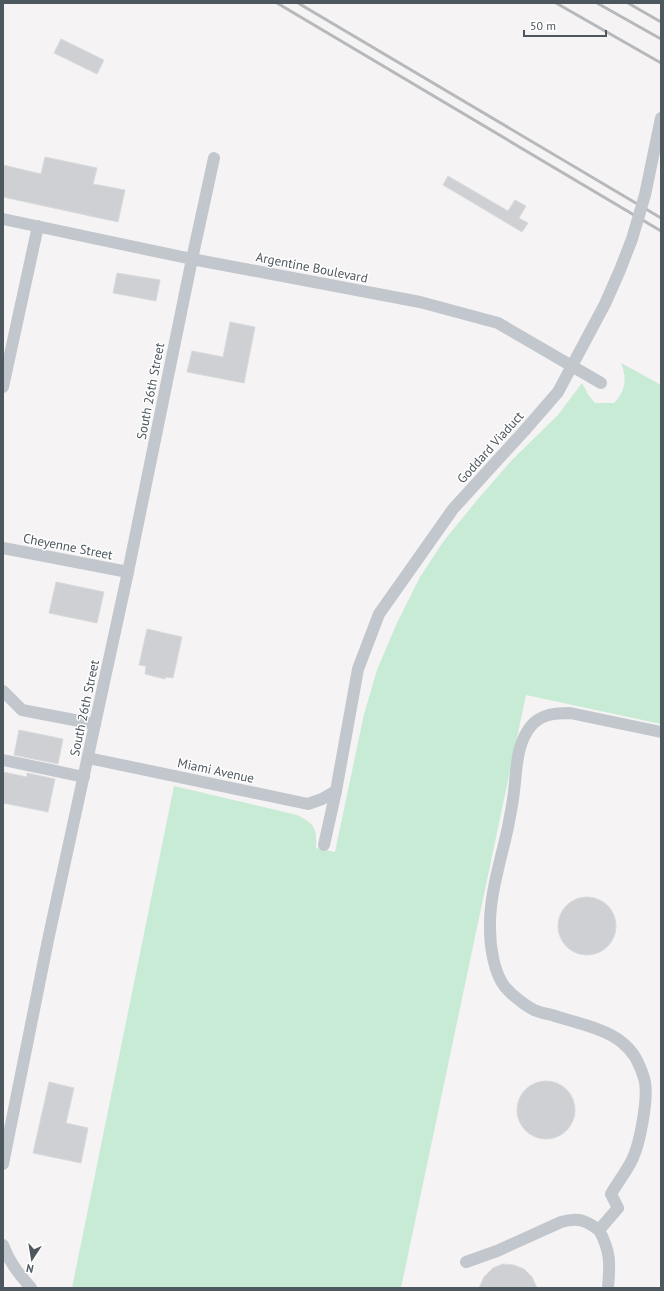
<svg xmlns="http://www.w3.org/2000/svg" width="664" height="1291" font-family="'PT Sans',sans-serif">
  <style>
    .green { fill: #c8ebd5 }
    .building { fill: #ced0d4; stroke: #d8dadd }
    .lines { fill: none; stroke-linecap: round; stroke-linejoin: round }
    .minor { stroke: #c1c7cd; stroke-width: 12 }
    .rail { stroke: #b6b8bc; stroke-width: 3 }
    .minor-bridge { stroke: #c1c7cd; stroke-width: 12 }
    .labels { text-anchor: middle; stroke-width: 3; stroke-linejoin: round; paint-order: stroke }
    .street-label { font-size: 13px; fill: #4d575e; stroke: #fff }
  </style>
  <rect width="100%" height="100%" fill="#f5f3f3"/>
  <path class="green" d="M 621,363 L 661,385 L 661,724 L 526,695 L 401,1288 L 72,1288 L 174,786 L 297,815 C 315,824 317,828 316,848 L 335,852 L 364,714 L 377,670 L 396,625 L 420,577 L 443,542 L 478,499 L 512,460 L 558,415 L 582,383 L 589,396 L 595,403 L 614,403 C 626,391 627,378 621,363 Z"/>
  <g class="building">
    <path d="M 61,39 L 104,60 L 97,74 L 54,53 Z"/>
    <path d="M 45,157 L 97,168 L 93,184 L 125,190 L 118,222 L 3,197 L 3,165 L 41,174 Z"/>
    <path d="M 448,176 L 508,211 L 515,200 L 526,206 L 519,218 L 528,223 L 522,232 L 443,185 Z"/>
    <path d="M 117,273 L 160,280 L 156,301 L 113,293 Z"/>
    <path d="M 230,322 L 255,327 L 244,383 L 187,372 L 192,351 L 223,357 Z"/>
    <path d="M 56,582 L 104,592 L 97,623 L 49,613 Z"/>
    <path d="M 147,629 L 182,637 L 173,678 L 166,677 L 165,679 L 145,674 L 146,666 L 139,665 Z"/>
    <path d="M 19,730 L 63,739 L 58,764 L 14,755 Z"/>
    <path d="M 3,772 L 27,777 L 27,773 L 55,779 L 48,812 L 3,803 Z"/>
    <circle cx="587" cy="926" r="29"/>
    <circle cx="546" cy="1110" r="29"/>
    <path d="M 49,1082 L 74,1088 L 66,1123 L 88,1128 L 81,1163 L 33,1153 Z"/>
    <path d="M 503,1264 L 514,1265 L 524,1269 L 532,1277 L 537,1288 L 479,1288 L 484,1277 L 493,1268 Z"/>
  </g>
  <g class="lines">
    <g class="minor">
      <path d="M 3,219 L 192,259 L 420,302 L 498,323 L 601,383"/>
      <path d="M 3,387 L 38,226"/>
      <path d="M 3,548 L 128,572"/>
      <path d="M 3,691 L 22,710 L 95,724"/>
      <path d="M 88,758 L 308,804 L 322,799 L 336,791"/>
      <path d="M 3,760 L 84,777"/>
      <path d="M 324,845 L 336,791 L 358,669 L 379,614 L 453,509 L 525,430"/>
      <path d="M 3,1164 L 48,940 L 128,572 L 192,259 L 214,158"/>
      <path d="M 3,1245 C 9,1262 19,1274 31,1288"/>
      <path d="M 466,1262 L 497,1251 L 561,1222 C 578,1217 585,1220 599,1230"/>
      <path d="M 608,1288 C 610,1264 611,1252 599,1230 L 618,1208 L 611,1194 C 618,1182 626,1172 632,1160 C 640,1144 648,1100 645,1082 C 644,1077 642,1072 640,1067 C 626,1030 585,1026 552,1015 C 546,1014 539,1012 534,1010 C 523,1004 514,997 505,987 C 494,973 490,947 490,929 C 489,895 501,860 508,827 C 510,815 513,803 514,791 C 516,776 516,762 520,748 C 522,741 526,732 531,726 C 541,714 555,713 570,713 L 661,732"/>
    </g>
    <g class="rail">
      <path d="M 277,3 L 661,231"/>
      <path d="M 298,3 L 661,218"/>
      <path d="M 556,3 L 661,63"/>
      <path d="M 597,3 L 661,39"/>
      <path d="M 628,3 L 661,22"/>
    </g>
    <path class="minor-bridge" d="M 525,430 L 558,392 L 605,304 L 620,270 L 632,239 L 645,195 L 661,118"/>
  </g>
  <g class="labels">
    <g class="street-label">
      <text transform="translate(312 267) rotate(11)" y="5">Argentine Boulevard</text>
      <text transform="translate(150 391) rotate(-79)" y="5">South 26th Street</text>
      <text transform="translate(490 447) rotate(-48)" y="5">Goddard Viaduct</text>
      <text transform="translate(68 546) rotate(11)" y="5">Cheyenne Street</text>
      <text transform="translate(84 708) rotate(-78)" y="5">South 26th Street</text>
      <text transform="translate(216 770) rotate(12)" y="5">Miami Avenue</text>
    </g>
  </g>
  <rect width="664" height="1291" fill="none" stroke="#4d575e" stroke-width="8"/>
  <g transform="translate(32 1259) rotate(192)" stroke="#ffffff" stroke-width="3" paint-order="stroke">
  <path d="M0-3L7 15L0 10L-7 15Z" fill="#4d575e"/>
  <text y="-6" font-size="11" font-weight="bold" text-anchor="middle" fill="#4d575e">N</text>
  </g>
  <path d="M524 30v6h82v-6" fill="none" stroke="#4d575e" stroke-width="2"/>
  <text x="530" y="30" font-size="12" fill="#4d575e" stroke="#ffffff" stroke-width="3" paint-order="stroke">50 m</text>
</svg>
